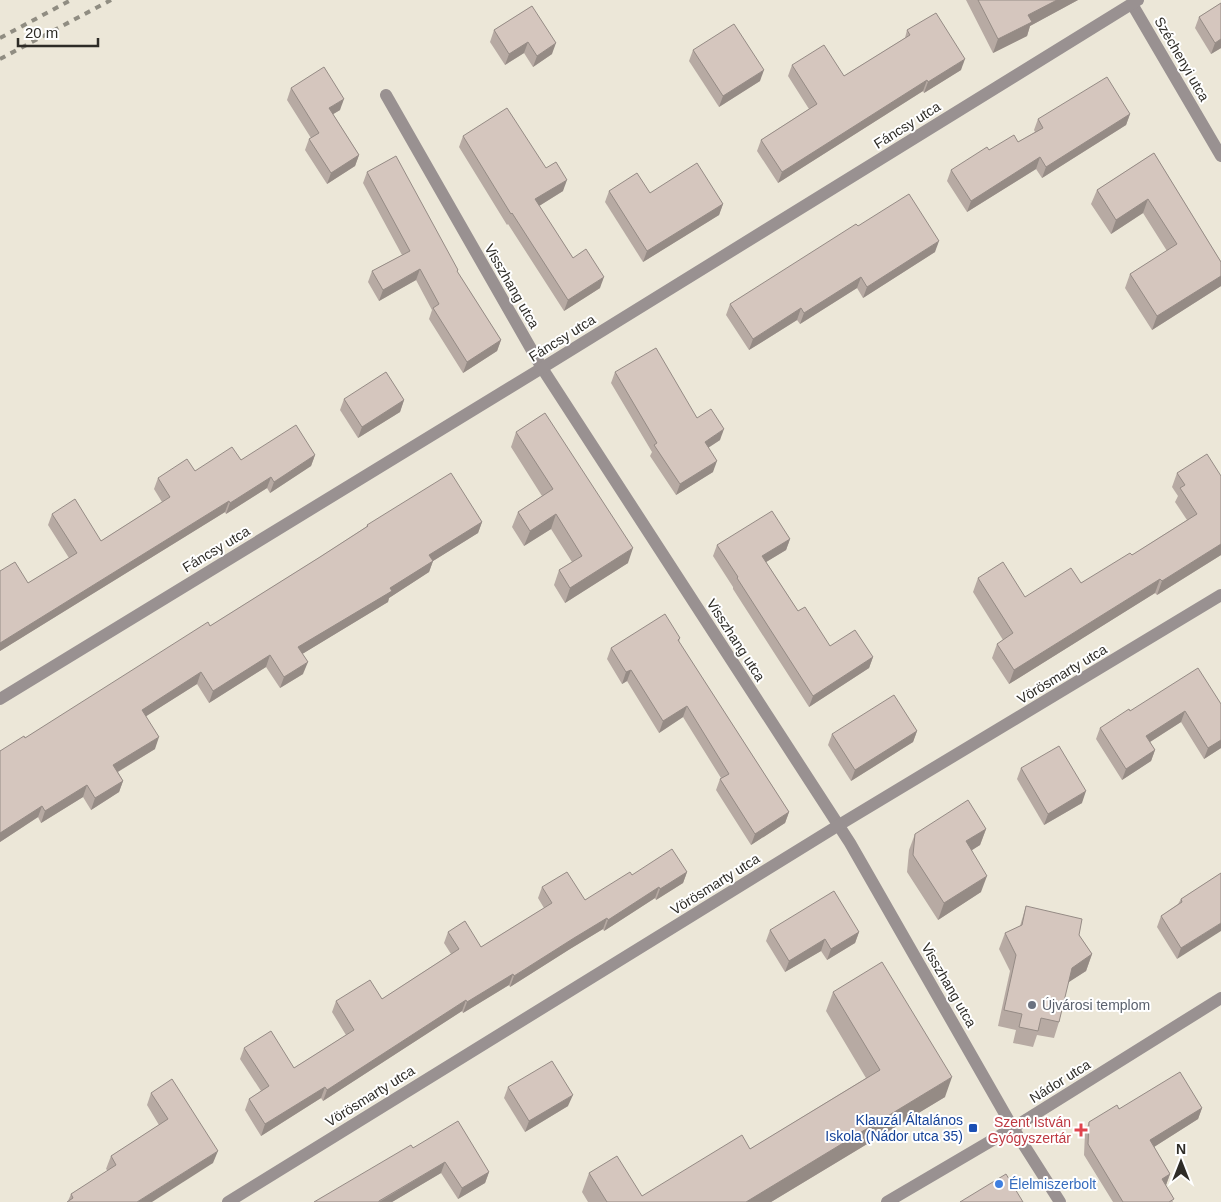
<svg xmlns="http://www.w3.org/2000/svg" width="1221" height="1202" font-family="Arial,sans-serif">
  <style>
    .lines { fill: none; stroke-linecap: round; stroke-linejoin: round }
    .minor { stroke: #999191; stroke-width: 12 }
    .rail { stroke: #908d82; stroke-width: 4; stroke-dasharray: 6 6; stroke-linecap: butt }
    .wall { fill: #b7aaa3 }
    .shaded-wall { fill: #958b85 }
    .building { fill: #d5c6be; stroke: #958b85 }
    .worship-dot { fill: #6b7280; stroke: #fff; stroke-width: 2 }
    .transit-dot { fill: #1a4fb4; stroke: #fff; stroke-width: 2 }
    .health-dot { fill: #e0444e; stroke: #fff; stroke-width: 2 }
    .shop-dot { fill: #3f7fe0; stroke: #fff; stroke-width: 2 }
    .labels { text-anchor: middle; stroke-width: 4; stroke-linejoin: round; paint-order: stroke }
    .street-label { font-size: 14px; fill: #2e2c27; stroke: #fff }
    .worship-label { font-size: 14px; fill: #5b616d; stroke: #fff; text-anchor: start }
    .transit-label { font-size: 14px; fill: #164399; stroke: #fff; text-anchor: end }
    .health-label { font-size: 14px; fill: #be3a42; stroke: #fff; text-anchor: end }
    .shop-label { font-size: 14px; fill: #366cbe; stroke: #fff; text-anchor: start }
  </style>
  <rect width="100%" height="100%" fill="#ece7d8"/>
  <g class="lines">
    <g class="minor">
      <path d="M 1132,4 L 1221,156"/>
      <path d="M 386,95 L 542,368 L 850,843 L 1013,1128 L 1060,1202"/>
      <path d="M 0,699 L 542,368 L 1138,0"/>
      <path d="M 228,1202 L 839,825 L 1221,595"/>
      <path d="M 887,1202 L 1013,1128 L 1221,998"/>
    </g>
    <g class="rail">
      <path d="M 0,38 L 71,0"/>
      <path d="M 0,59 L 111,0"/>
    </g>
  </g>
  <g class="wall">
    <path d="M 966,0 L 1078,0 L 1030,26 L 1027,36 L 993,53 Z"/>
    <path d="M 1221,3 L 1221,48 L 1211,54 L 1195,28 L 1199,17 Z"/>
    <path d="M 532,6 L 552,54 L 533,67 L 524,53 L 505,65 L 490,42 L 494,30 Z"/>
    <path d="M 907,30 L 961,70 L 924,93 L 923,91 L 778,183 L 757,151 L 761,140 L 809,109 L 788,76 L 792,65 L 844,76 L 905,38 Z"/>
    <path d="M 693,50 L 760,81 L 719,107 L 689,61 Z"/>
    <path d="M 291,88 L 340,110 L 333,114 L 359,155 L 355,166 L 327,184 L 305,150 L 309,139 L 311,138 L 287,100 Z"/>
    <path d="M 1130,114 L 1126,125 L 1042,178 L 1036,169 L 967,212 L 947,181 L 951,170 L 989,150 L 1018,142 L 1035,132 L 1034,130 L 1038,119 Z"/>
    <path d="M 463,136 L 546,168 L 563,191 L 539,206 L 573,258 L 600,288 L 564,311 L 508,224 L 507,225 L 459,147 Z"/>
    <path d="M 1154,153 L 1221,262 L 1221,286 L 1152,330 L 1125,288 L 1130,274 L 1167,251 L 1143,213 L 1111,234 L 1091,204 L 1097,190 Z"/>
    <path d="M 367,172 L 458,273 L 501,340 L 497,351 L 463,373 L 429,319 L 432,310 L 416,280 L 379,301 L 368,282 L 372,271 L 402,255 L 363,183 Z"/>
    <path d="M 609,191 L 723,204 L 719,215 L 643,262 L 605,202 Z"/>
    <path d="M 858,226 L 935,252 L 863,298 L 857,288 L 800,324 L 797,320 L 749,350 L 726,315 L 730,304 Z"/>
    <path d="M 615,372 L 697,418 L 720,440 L 708,448 L 713,472 L 676,495 L 650,456 L 652,452 L 611,383 Z"/>
    <path d="M 344,399 L 404,400 L 400,412 L 358,438 L 340,410 Z"/>
    <path d="M 516,432 L 628,563 L 565,603 L 554,585 L 559,570 L 572,562 L 551,529 L 524,546 L 512,527 L 518,512 L 542,496 L 511,447 Z"/>
    <path d="M 315,455 L 311,466 L 270,493 L 267,488 L 226,514 L 225,512 L 0,651 L 0,571 L 28,583 L 69,558 L 48,525 L 52,514 L 101,541 L 162,502 L 154,489 L 158,478 L 195,471 L 241,460 Z"/>
    <path d="M 1177,473 L 1221,476 L 1221,555 L 1157,595 L 1155,593 L 1009,684 L 992,658 L 997,644 L 1003,640 L 973,592 L 978,578 L 1025,597 L 1081,583 L 1132,555 L 1187,520 L 1175,502 L 1178,496 L 1172,487 Z"/>
    <path d="M 482,522 L 478,533 L 433,561 L 429,572 L 389,598 L 388,602 L 302,654 L 303,674 L 280,688 L 266,667 L 209,703 L 197,684 L 146,716 L 155,749 L 118,772 L 123,781 L 119,792 L 91,810 L 83,797 L 41,823 L 38,817 L 0,842 L 0,751 L 25,738 L 210,626 L 320,557 L 366,527 L 367,525 Z"/>
    <path d="M 790,539 L 786,550 L 766,562 L 798,611 L 830,646 L 873,657 L 869,668 L 809,707 L 733,589 L 733,587 L 713,556 L 717,545 Z"/>
    <path d="M 680,638 L 679,642 L 789,812 L 785,823 L 751,845 L 716,790 L 720,779 L 721,778 L 683,717 L 659,733 L 627,681 L 622,684 L 607,659 L 611,648 Z"/>
    <path d="M 1221,704 L 1221,748 L 1204,759 L 1181,722 L 1150,742 L 1155,750 L 1151,761 L 1122,780 L 1096,739 L 1100,728 L 1130,711 Z"/>
    <path d="M 917,731 L 913,742 L 851,781 L 828,745 L 832,734 Z"/>
    <path d="M 1021,768 L 1082,803 L 1044,825 L 1017,779 Z"/>
    <path d="M 986,829 L 980,845 L 971,850 L 981,892 L 938,920 L 907,872 L 909,850 L 915,834 Z"/>
    <path d="M 687,872 L 683,883 L 656,900 L 655,898 L 604,931 L 603,929 L 570,949 L 510,987 L 509,985 L 463,1013 L 462,1011 L 323,1101 L 321,1098 L 261,1136 L 245,1110 L 249,1099 L 261,1091 L 240,1059 L 244,1048 L 294,1068 L 346,1035 L 332,1012 L 336,1001 L 382,999 L 451,954 L 444,943 L 448,932 L 481,947 L 544,908 L 538,898 L 542,887 L 585,900 L 632,875 Z"/>
    <path d="M 1221,873 L 1177,959 L 1157,927 L 1161,916 L 1178,904 L 1181,899 Z"/>
    <path d="M 1026,906 L 1079,935 L 1092,954 L 1086,971 L 1068,982 L 1059,1022 L 1054,1038 L 1037,1035 L 1033,1047 L 1013,1043 L 1016,1030 L 998,1026 L 1010,971 L 999,949 L 1005,933 L 1020,926 Z"/>
    <path d="M 770,930 L 859,932 L 855,943 L 827,960 L 821,951 L 785,972 L 766,941 Z"/>
    <path d="M 833,992 L 945,1097 L 771,1202 L 588,1202 L 582,1192 L 589,1173 L 642,1196 L 750,1149 L 866,1078 L 826,1011 Z"/>
    <path d="M 508,1087 L 568,1106 L 525,1132 L 504,1098 Z"/>
    <path d="M 151,1093 L 213,1163 L 68,1201 L 71,1194 L 108,1171 L 106,1169 L 111,1156 L 159,1125 L 147,1105 Z"/>
    <path d="M 1202,1108 L 1198,1119 L 1154,1147 L 1170,1174 L 1166,1185 L 1173,1202 L 1113,1202 L 1084,1155 L 1085,1133 L 1089,1122 L 1119,1109 Z"/>
    <path d="M 413,1148 L 489,1172 L 485,1183 L 458,1199 L 441,1173 L 392,1202 L 314,1202 Z"/>
  </g>
  <g class="shaded-wall">
    <path d="M 1057,0 L 1078,0 L 1030,26 L 1027,36 L 993,53 L 998,39 L 1028,15 Z"/>
    <path d="M 1221,39 L 1221,48 L 1211,54 L 1215,43 Z"/>
    <path d="M 528,42 L 524,53 L 505,65 L 509,54 Z"/>
    <path d="M 556,43 L 552,54 L 533,67 L 537,56 Z"/>
    <path d="M 965,59 L 961,70 L 924,93 L 928,82 Z"/>
    <path d="M 764,70 L 760,81 L 719,107 L 723,96 Z"/>
    <path d="M 927,80 L 923,91 L 778,183 L 782,172 Z"/>
    <path d="M 344,99 L 340,110 L 325,119 L 329,108 Z"/>
    <path d="M 1130,114 L 1126,125 L 1042,178 L 1046,167 Z"/>
    <path d="M 359,155 L 355,166 L 327,184 L 331,173 Z"/>
    <path d="M 1040,157 L 1036,169 L 967,212 L 971,201 Z"/>
    <path d="M 567,180 L 563,191 L 531,211 L 535,199 Z"/>
    <path d="M 1148,199 L 1143,213 L 1111,234 L 1116,220 Z"/>
    <path d="M 723,204 L 719,215 L 643,262 L 647,251 Z"/>
    <path d="M 939,241 L 935,252 L 863,298 L 867,287 Z"/>
    <path d="M 420,269 L 416,280 L 379,301 L 383,290 Z"/>
    <path d="M 1221,276 L 1221,286 L 1152,330 L 1157,316 Z"/>
    <path d="M 604,277 L 600,288 L 564,311 L 568,300 Z"/>
    <path d="M 861,277 L 857,288 L 800,324 L 804,313 Z"/>
    <path d="M 801,308 L 797,320 L 749,350 L 753,339 Z"/>
    <path d="M 501,340 L 497,351 L 463,373 L 467,362 Z"/>
    <path d="M 404,400 L 400,412 L 358,438 L 362,427 Z"/>
    <path d="M 724,429 L 720,440 L 700,453 L 705,442 Z"/>
    <path d="M 315,455 L 311,466 L 270,493 L 274,482 Z"/>
    <path d="M 717,461 L 713,472 L 676,495 L 680,484 Z"/>
    <path d="M 271,477 L 267,488 L 226,514 L 230,503 Z"/>
    <path d="M 229,501 L 225,512 L 0,651 L 0,643 Z"/>
    <path d="M 556,514 L 551,529 L 524,546 L 530,531 Z"/>
    <path d="M 482,522 L 478,533 L 433,561 L 429,572 L 389,598 L 388,602 L 294,659 L 298,647 L 390,588 L 429,555 Z"/>
    <path d="M 790,539 L 786,550 L 758,567 L 762,556 Z"/>
    <path d="M 1221,544 L 1221,555 L 1157,595 L 1162,581 Z"/>
    <path d="M 633,548 L 628,563 L 565,603 L 570,588 Z"/>
    <path d="M 1160,579 L 1155,593 L 1009,684 L 1014,670 Z"/>
    <path d="M 270,655 L 266,667 L 209,703 L 213,691 Z"/>
    <path d="M 873,657 L 869,668 L 809,707 L 813,696 Z"/>
    <path d="M 308,662 L 303,674 L 280,688 L 284,677 Z"/>
    <path d="M 631,670 L 627,681 L 622,684 L 626,672 Z"/>
    <path d="M 201,672 L 197,684 L 137,722 L 142,710 Z"/>
    <path d="M 687,706 L 683,717 L 659,733 L 663,721 Z"/>
    <path d="M 1185,711 L 1181,722 L 1142,747 L 1146,736 Z"/>
    <path d="M 917,731 L 913,742 L 851,781 L 855,770 Z"/>
    <path d="M 159,737 L 155,749 L 109,777 L 113,765 Z"/>
    <path d="M 1221,740 L 1221,748 L 1204,759 L 1208,748 Z"/>
    <path d="M 1155,750 L 1151,761 L 1122,780 L 1126,769 Z"/>
    <path d="M 123,781 L 119,792 L 91,810 L 95,798 Z"/>
    <path d="M 87,785 L 83,797 L 41,823 L 45,811 Z"/>
    <path d="M 1086,791 L 1082,803 L 1044,825 L 1048,814 Z"/>
    <path d="M 42,806 L 38,817 L 0,842 L 0,833 Z"/>
    <path d="M 789,812 L 785,823 L 751,845 L 755,834 Z"/>
    <path d="M 986,829 L 980,845 L 960,858 L 966,841 Z"/>
    <path d="M 687,872 L 683,883 L 656,900 L 660,889 Z"/>
    <path d="M 987,876 L 981,892 L 938,920 L 944,903 Z"/>
    <path d="M 659,887 L 655,898 L 604,931 L 608,920 Z"/>
    <path d="M 607,918 L 603,929 L 570,949 L 510,987 L 514,976 L 574,938 Z"/>
    <path d="M 1221,923 L 1221,931 L 1177,959 L 1181,948 Z"/>
    <path d="M 859,932 L 855,943 L 827,960 L 831,949 Z"/>
    <path d="M 825,939 L 821,951 L 785,972 L 789,961 Z"/>
    <path d="M 1092,954 L 1086,971 L 1066,984 L 1072,968 Z"/>
    <path d="M 513,974 L 509,985 L 463,1013 L 467,1002 Z"/>
    <path d="M 466,1000 L 462,1011 L 323,1101 L 327,1090 Z"/>
    <path d="M 952,1077 L 945,1097 L 771,1202 L 746,1202 Z"/>
    <path d="M 325,1087 L 321,1098 L 261,1136 L 265,1124 Z"/>
    <path d="M 573,1095 L 568,1106 L 525,1132 L 529,1121 Z"/>
    <path d="M 1202,1108 L 1198,1119 L 1146,1152 L 1150,1140 Z"/>
    <path d="M 218,1151 L 213,1163 L 152,1202 L 137,1202 Z"/>
    <path d="M 445,1162 L 441,1173 L 392,1202 L 379,1202 Z"/>
    <path d="M 489,1172 L 485,1183 L 458,1199 L 462,1188 Z"/>
    <path d="M 1170,1174 L 1166,1185 L 1158,1190 L 1162,1179 Z"/>
  </g>
  <g class="building">
    <path d="M 978,0 L 1057,0 L 1028,15 L 1032,22 L 998,39 Z"/>
    <path d="M 1221,3 L 1221,39 L 1215,43 L 1199,17 Z"/>
    <path d="M 532,6 L 556,43 L 537,56 L 528,42 L 509,54 L 494,30 Z"/>
    <path d="M 936,13 L 965,59 L 928,82 L 927,80 L 782,172 L 761,140 L 817,104 L 792,65 L 824,45 L 844,76 L 910,35 L 907,30 Z"/>
    <path d="M 734,24 L 764,70 L 723,96 L 693,50 Z"/>
    <path d="M 324,67 L 344,99 L 329,108 L 359,155 L 331,173 L 309,139 L 319,133 L 291,88 Z"/>
    <path d="M 1107,77 L 1130,114 L 1046,167 L 1040,157 L 971,201 L 951,170 L 987,147 L 989,150 L 1014,135 L 1018,142 L 1043,128 L 1038,119 Z"/>
    <path d="M 507,108 L 546,168 L 556,162 L 567,180 L 535,199 L 573,258 L 586,249 L 604,277 L 568,300 L 512,213 L 511,214 L 463,136 Z"/>
    <path d="M 1154,153 L 1221,262 L 1221,276 L 1157,316 L 1130,274 L 1177,244 L 1148,199 L 1116,220 L 1097,190 Z"/>
    <path d="M 396,156 L 458,270 L 457,271 L 501,340 L 467,362 L 433,308 L 439,304 L 420,269 L 383,290 L 372,271 L 410,251 L 367,172 Z"/>
    <path d="M 697,163 L 723,204 L 647,251 L 609,191 L 637,173 L 650,193 Z"/>
    <path d="M 909,194 L 939,241 L 867,287 L 861,277 L 804,313 L 801,308 L 753,339 L 730,304 L 856,224 L 858,226 Z"/>
    <path d="M 656,348 L 697,418 L 711,409 L 724,429 L 705,442 L 717,461 L 680,484 L 654,445 L 657,443 L 615,372 Z"/>
    <path d="M 386,372 L 404,400 L 362,427 L 344,399 Z"/>
    <path d="M 545,413 L 633,548 L 570,588 L 559,570 L 582,556 L 556,514 L 530,531 L 518,512 L 553,489 L 516,432 Z"/>
    <path d="M 296,425 L 315,455 L 274,482 L 271,477 L 230,503 L 229,501 L 0,643 L 0,571 L 15,562 L 28,583 L 77,553 L 52,514 L 75,499 L 101,541 L 170,497 L 158,478 L 187,459 L 195,471 L 232,447 L 241,460 Z"/>
    <path d="M 1207,454 L 1221,476 L 1221,544 L 1162,581 L 1160,579 L 1014,670 L 997,644 L 1013,633 L 978,578 L 1003,562 L 1025,597 L 1071,568 L 1081,583 L 1130,553 L 1132,555 L 1197,514 L 1180,488 L 1185,485 L 1177,473 Z"/>
    <path d="M 451,473 L 482,522 L 429,555 L 433,561 L 390,588 L 392,591 L 298,647 L 308,662 L 284,677 L 270,655 L 213,691 L 201,672 L 142,710 L 159,737 L 113,765 L 123,781 L 95,798 L 87,785 L 45,811 L 42,806 L 0,833 L 0,751 L 24,736 L 25,738 L 208,622 L 210,626 L 320,557 L 368,526 L 367,525 Z"/>
    <path d="M 772,511 L 790,539 L 762,556 L 798,611 L 805,607 L 830,646 L 855,630 L 873,657 L 813,696 L 737,578 L 738,577 L 717,545 Z"/>
    <path d="M 665,614 L 680,638 L 678,640 L 789,812 L 755,834 L 720,779 L 729,774 L 687,706 L 663,721 L 631,670 L 626,672 L 611,648 Z"/>
    <path d="M 1198,668 L 1221,704 L 1221,740 L 1208,748 L 1185,711 L 1146,736 L 1155,750 L 1126,769 L 1100,728 L 1129,709 L 1130,711 Z"/>
    <path d="M 894,695 L 917,731 L 855,770 L 832,734 Z"/>
    <path d="M 1059,746 L 1086,791 L 1048,814 L 1021,768 Z"/>
    <path d="M 968,800 L 986,829 L 966,841 L 987,876 L 944,903 L 913,855 L 915,834 Z"/>
    <path d="M 672,849 L 687,872 L 660,889 L 659,887 L 608,920 L 607,918 L 574,938 L 514,976 L 513,974 L 467,1002 L 466,1000 L 327,1090 L 325,1087 L 265,1124 L 249,1099 L 269,1086 L 244,1048 L 271,1031 L 294,1068 L 354,1030 L 336,1001 L 370,980 L 382,999 L 459,949 L 448,932 L 465,921 L 481,947 L 552,903 L 542,887 L 567,872 L 585,900 L 630,872 L 632,875 Z"/>
    <path d="M 1221,873 L 1221,923 L 1181,948 L 1161,916 L 1182,902 L 1181,899 Z"/>
    <path d="M 834,891 L 859,932 L 831,949 L 825,939 L 789,961 L 770,930 Z"/>
    <path d="M 1026,906 L 1082,919 L 1079,935 L 1092,954 L 1072,968 L 1059,1022 L 1041,1018 L 1038,1031 L 1019,1027 L 1022,1014 L 1004,1010 L 1016,955 L 1005,933 L 1022,925 Z"/>
    <path d="M 882,962 L 952,1077 L 746,1202 L 607,1202 L 589,1173 L 617,1156 L 642,1196 L 742,1135 L 750,1149 L 880,1070 L 833,992 Z"/>
    <path d="M 552,1061 L 573,1095 L 529,1121 L 508,1087 Z"/>
    <path d="M 1180,1072 L 1202,1108 L 1150,1140 L 1170,1174 L 1162,1179 L 1174,1199 L 1169,1202 L 1123,1202 L 1088,1144 L 1089,1122 L 1117,1105 L 1119,1109 Z"/>
    <path d="M 172,1079 L 218,1151 L 137,1202 L 67,1202 L 73,1198 L 71,1194 L 116,1165 L 111,1156 L 168,1119 L 151,1093 Z"/>
    <path d="M 458,1121 L 489,1172 L 462,1188 L 445,1162 L 379,1201 L 379,1202 L 314,1202 L 411,1145 L 413,1148 Z"/>
    <path d="M 1006,1174 L 1023,1202 L 960,1202 Z"/>
  </g>
  <circle class="worship-dot" cx="1032" cy="1005" r="5"/>
  <rect class="transit-dot" x="968" y="1123" width="10" height="10" rx="2.5"/>
  <path class="health-dot" d="M1078.5 1122.5h5v5h5v5h-5v5h-5v-5h-5v-5h5z"/>
  <circle class="shop-dot" cx="999" cy="1184" r="5"/>
  <g class="labels">
    <g class="street-label">
      <text transform="translate(1182 59) rotate(60)" y="5">Széchenyi utca</text>
      <text transform="translate(907 125) rotate(-32)" y="5">Fáncsy utca</text>
      <text transform="translate(512 286) rotate(60)" y="5">Visszhang utca</text>
      <text transform="translate(562 338) rotate(-32)" y="5">Fáncsy utca</text>
      <text transform="translate(216 549) rotate(-31)" y="5">Fáncsy utca</text>
      <text transform="translate(736 640) rotate(57)" y="5">Visszhang utca</text>
      <text transform="translate(1062 674) rotate(-31)" y="5">Vörösmarty utca</text>
      <text transform="translate(715 884) rotate(-32)" y="5">Vörösmarty utca</text>
      <text transform="translate(949 985) rotate(60)" y="5">Visszhang utca</text>
      <text transform="translate(1060 1081) rotate(-32)" y="5">Nádor utca</text>
      <text transform="translate(370 1096) rotate(-32)" y="5">Vörösmarty utca</text>
    </g>
    <g class="worship-label">
      <text x="1042" y="1010">Újvárosi templom</text>
    </g>
    <g class="transit-label">
      <text x="963" y="1125">Klauzál Általános<tspan x="963" dy="16">Iskola (Nádor utca 35)</tspan></text>
    </g>
    <g class="health-label">
      <text x="1071" y="1127">Szent István<tspan x="1071" dy="16">Gyógyszertár</tspan></text>
    </g>
    <g class="shop-label">
      <text x="1009" y="1189">Élelmiszerbolt</text>
    </g>
  </g>
  <g transform="translate(1181 1162)" stroke="#ffffff" stroke-width="4" paint-order="stroke">
  <path d="M0-4L9 19L0 12L-9 19Z" fill="#2e2c27"/>
  <text y="-8" font-size="14" font-weight="bold" text-anchor="middle" fill="#2e2c27">N</text>
  </g>
  <path d="M18 38v8h80v-8" fill="none" stroke="#2e2c27" stroke-width="2.5"/>
  <text x="25" y="38" font-size="15" fill="#2e2c27" stroke="#ffffff" stroke-width="4" paint-order="stroke">20 m</text>
</svg>
